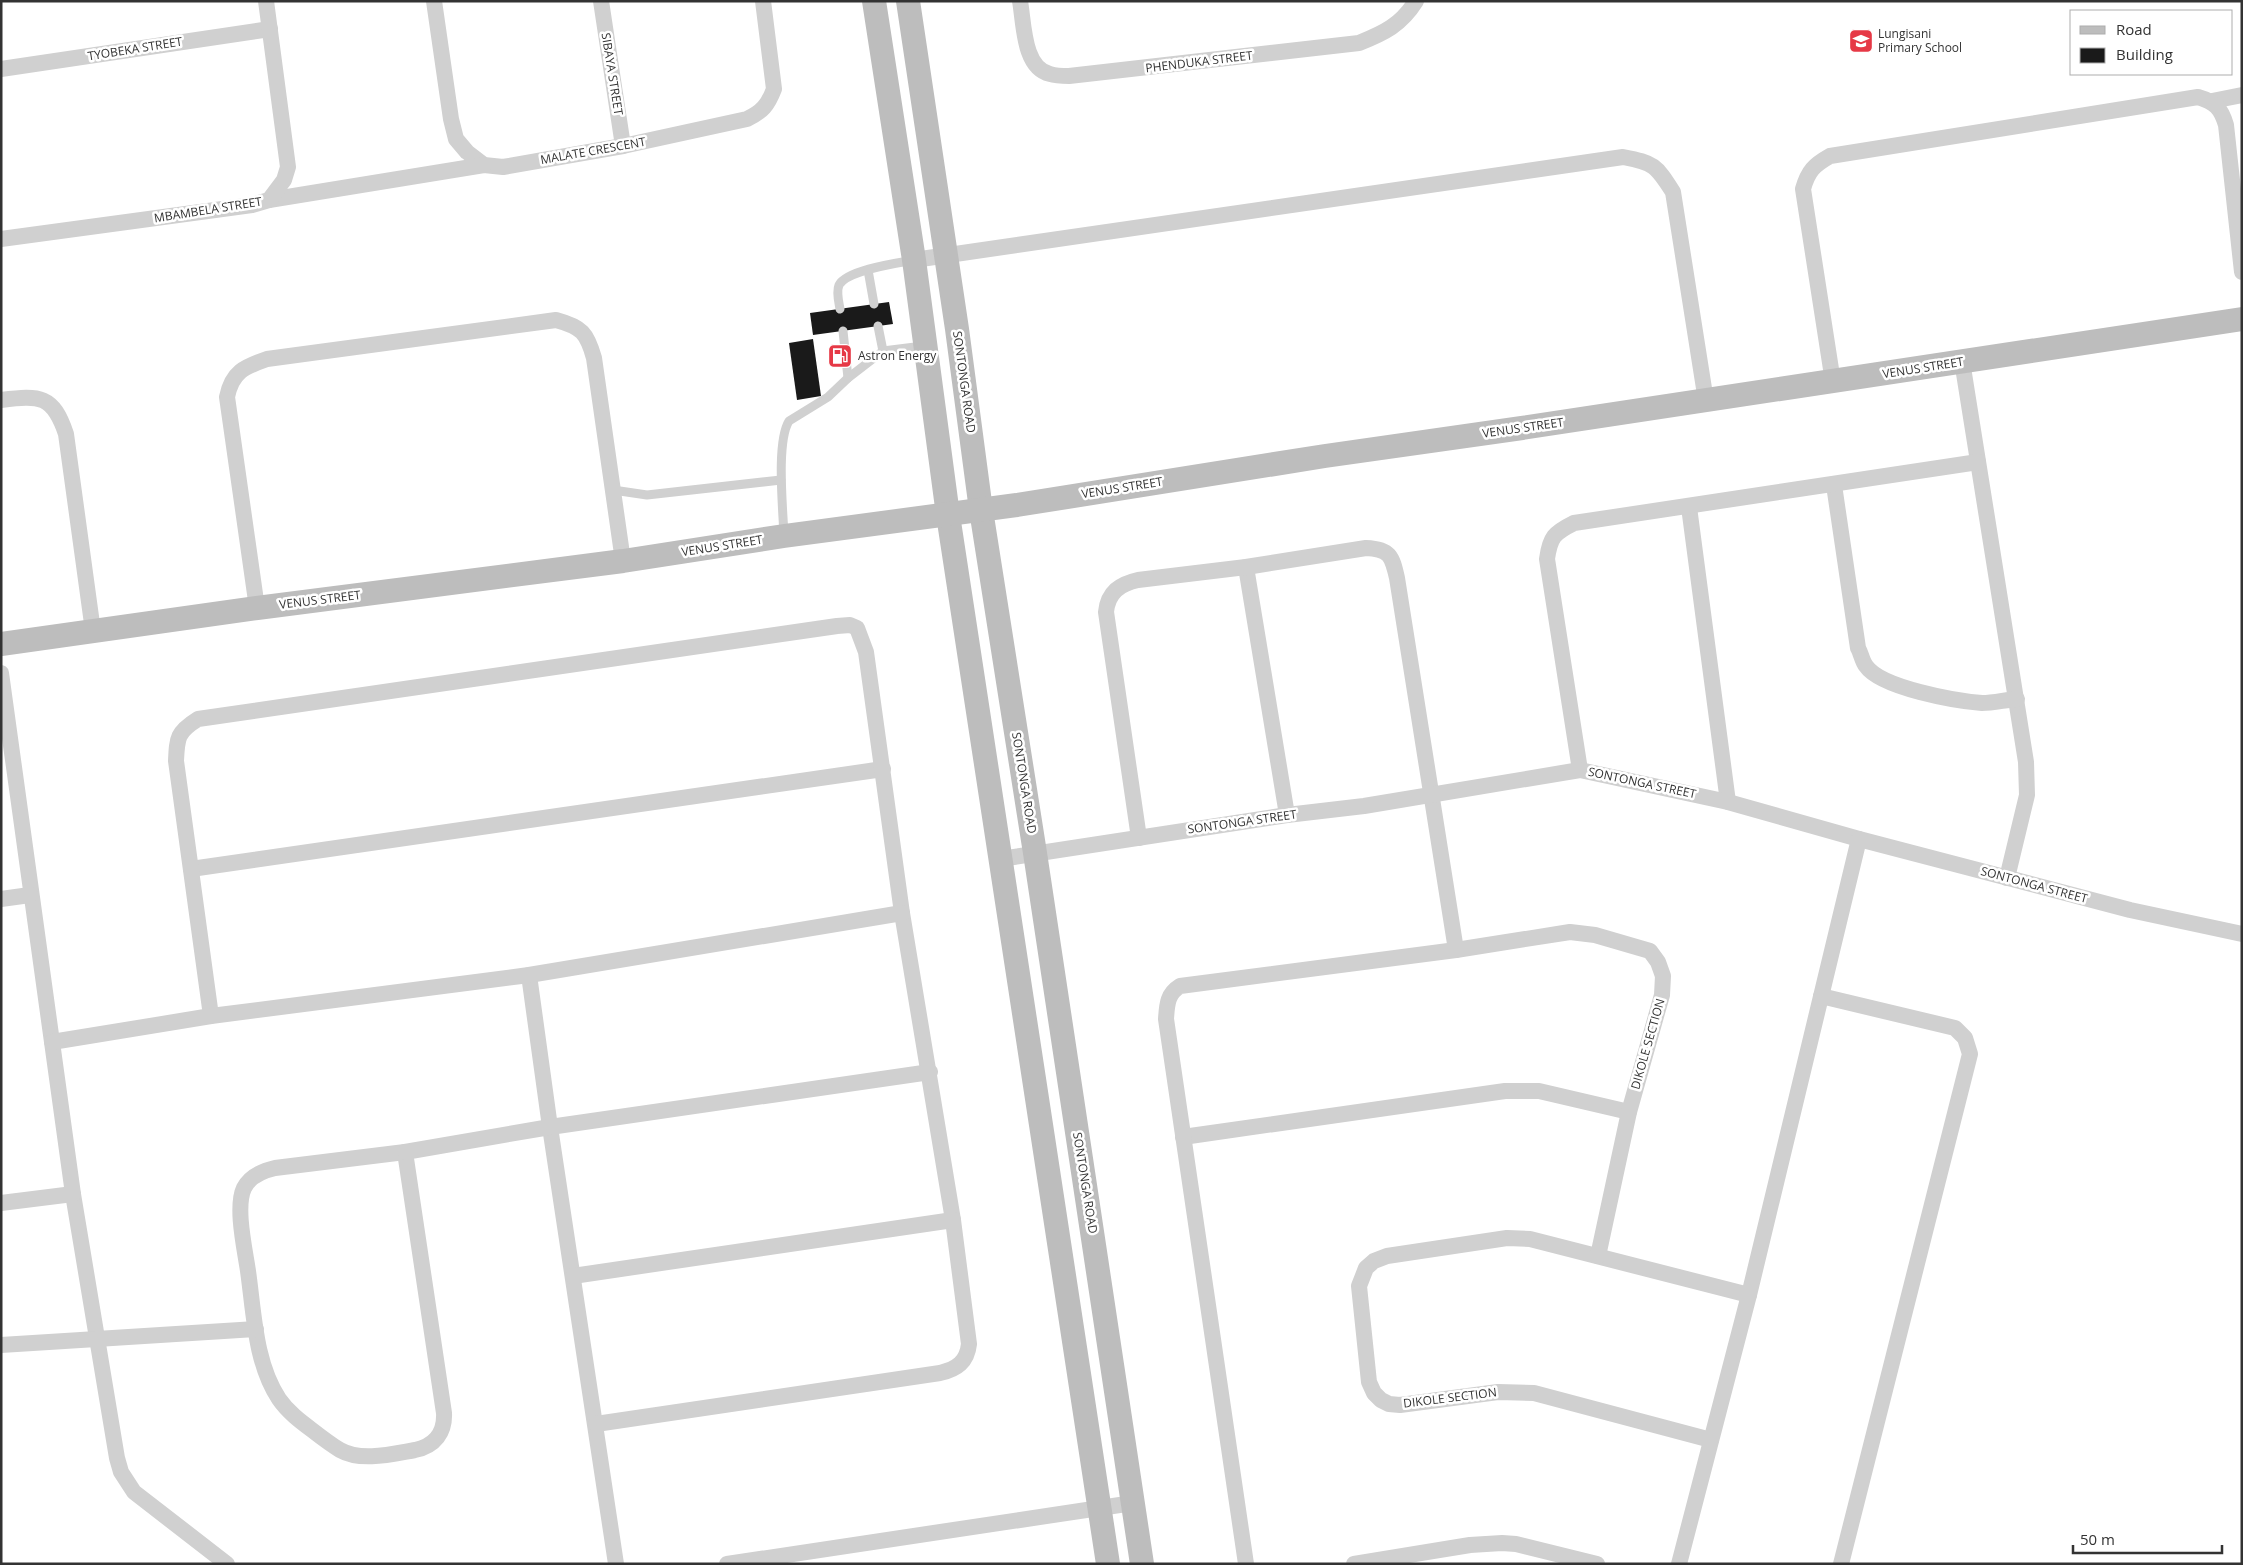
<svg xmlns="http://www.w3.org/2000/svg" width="2243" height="1565" font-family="'Open Sans',sans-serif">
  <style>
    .building { fill: #1a1a1a }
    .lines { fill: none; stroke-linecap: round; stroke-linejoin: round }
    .lane { stroke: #d0d0d0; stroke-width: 9 }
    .street { stroke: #d0d0d0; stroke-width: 16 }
    .secondary { stroke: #bdbdbd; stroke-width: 24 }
    .labels { text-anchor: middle; stroke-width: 5; stroke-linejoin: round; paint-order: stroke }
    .poi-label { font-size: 12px; fill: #333; stroke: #fff; text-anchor: start }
    .street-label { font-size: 12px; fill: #333; stroke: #fff }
  </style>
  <rect width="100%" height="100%" fill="#fff"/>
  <g class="building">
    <path d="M 889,302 L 893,324 L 813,335 L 810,313 Z"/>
    <path d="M 813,339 L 821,396 L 797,400 L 789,343 Z"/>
  </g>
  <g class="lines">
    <g class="lane">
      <path d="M 868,270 L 874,304"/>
      <path d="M 840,309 C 839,303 836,292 839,285 C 847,270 897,263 914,260"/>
      <path d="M 878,326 L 883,351"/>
      <path d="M 843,331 L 848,378"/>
      <path d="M 613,490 L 647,495 L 781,480"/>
      <path d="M 784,536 C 783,509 776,442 789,421 L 828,397 L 848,378 L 883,351 L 923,346"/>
    </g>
    <g class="street">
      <path d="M 434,1 L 451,119 L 456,139 L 467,152 L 484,165 L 503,167 L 623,146 L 747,119 C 762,112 768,105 774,89 L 763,1"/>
      <path d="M 601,1 L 623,146"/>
      <path d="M 1020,1 C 1024,23 1023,68 1050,74 C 1056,76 1063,76 1069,76 L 1359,43 C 1384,33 1401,25 1416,1"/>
      <path d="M 1,69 L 270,29"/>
      <path d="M 2212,101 L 2242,95"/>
      <path d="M 269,200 L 484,165"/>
      <path d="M 1,239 L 252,205 L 269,200 L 284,180 L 288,167 L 266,1"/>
      <path d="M 914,260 L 1623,157 C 1654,163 1656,165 1673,192 L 1706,401"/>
      <path d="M 1962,361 L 2026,762 L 2027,795 L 2007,878"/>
      <path d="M 1833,382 L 1803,189 C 1808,171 1814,165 1830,156 L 2198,97 C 2215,102 2221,108 2226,125 L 2242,272"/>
      <path d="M 1,400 C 40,395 53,395 66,434 L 93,631"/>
      <path d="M 1834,485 L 1858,648 C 1861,653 1862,661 1866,666 C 1881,688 1956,701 1982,703 C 1993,703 2005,700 2017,699"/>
      <path d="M 1689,507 L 1728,802"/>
      <path d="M 1246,567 L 1287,815"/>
      <path d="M 257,608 L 227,397 C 232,372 244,367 267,359 L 556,320 C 582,327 587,333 594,358 L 623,561"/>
      <path d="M 1,673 L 73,1194 L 117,1458 L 121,1472 L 134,1492 L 227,1564"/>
      <path d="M 1580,770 L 1547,559 C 1550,537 1554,533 1574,523 L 1978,462"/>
      <path d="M 1139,838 L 1106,612 C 1108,592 1120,584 1138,580 L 1246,567 L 1366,548 C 1390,549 1392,556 1397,578 L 1456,950"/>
      <path d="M 1001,859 L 1287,815 L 1364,806 L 1580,770 L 1728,802 L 1859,839 L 2130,910 L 2242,934"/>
      <path d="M 191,869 L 883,769"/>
      <path d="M 1,899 L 30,895"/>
      <path d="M 529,975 L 550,1127 L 616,1564"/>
      <path d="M 1821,996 L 1955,1028 L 1965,1038 L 1970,1054 L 1841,1564"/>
      <path d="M 211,1016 L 176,761 C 177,738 177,732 198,719 L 837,626 L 850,625 L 857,628 L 866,652 L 902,913 L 953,1220 L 969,1344 C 967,1362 957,1369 940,1373 L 596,1424"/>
      <path d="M 52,1042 L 211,1016 L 529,975 L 902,913"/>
      <path d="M 1183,1137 L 1505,1091 L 1539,1091 L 1629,1112"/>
      <path d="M 405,1152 L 444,1413 C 445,1432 435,1446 415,1450 C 392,1454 361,1462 340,1450 C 330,1444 321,1437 312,1430 C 300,1421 288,1412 279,1399 C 255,1363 254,1313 248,1271 C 245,1250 235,1207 244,1188 C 250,1176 262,1171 275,1168 Z"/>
      <path d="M 405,1152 L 550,1127 L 930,1072"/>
      <path d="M 1,1203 L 73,1194"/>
      <path d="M 573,1276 L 953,1220"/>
      <path d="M 1,1345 L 256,1329"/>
      <path d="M 1711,1440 L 1534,1393 L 1498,1392 L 1400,1405 L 1389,1404 L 1381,1400 L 1374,1393 L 1369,1382 L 1359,1286 L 1366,1268 L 1374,1261 L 1387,1256 L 1507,1238 L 1530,1239 L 1749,1295"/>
      <path d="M 727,1564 L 1133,1503"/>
      <path d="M 1246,1564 L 1166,1019 C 1167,1005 1167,994 1180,986 L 1456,950 L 1570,932 L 1595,935 L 1650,951 L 1658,962 L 1663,976 L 1662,995 L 1629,1112 L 1598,1256"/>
      <path d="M 1354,1564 L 1470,1545 L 1502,1543 L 1516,1544 L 1597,1564"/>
      <path d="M 1679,1564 L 1749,1295 L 1859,839"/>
    </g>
    <g class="secondary">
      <path d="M 874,1 L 914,260 L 948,515 L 1108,1564"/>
      <path d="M 908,1 L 957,329 L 981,510 L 1035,853 L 1142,1564"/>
      <path d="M 1,644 L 257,608 L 623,561 L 784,536 L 1017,505 L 1325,456 L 1522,428 L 2242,319"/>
    </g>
  </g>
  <defs>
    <symbol id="school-square" viewBox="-11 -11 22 22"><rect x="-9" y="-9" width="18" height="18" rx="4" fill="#e63946" stroke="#fff"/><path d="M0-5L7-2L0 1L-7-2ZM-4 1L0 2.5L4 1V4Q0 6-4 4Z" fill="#fff"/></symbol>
    <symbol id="fuel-square" viewBox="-11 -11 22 22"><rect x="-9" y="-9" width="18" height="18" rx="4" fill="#e63946" stroke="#fff"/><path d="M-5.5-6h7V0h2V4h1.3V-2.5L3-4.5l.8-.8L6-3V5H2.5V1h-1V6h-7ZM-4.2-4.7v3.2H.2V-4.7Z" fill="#fff"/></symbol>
  </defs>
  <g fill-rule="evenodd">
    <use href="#school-square" x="1847" y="27" width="28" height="28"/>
    <use href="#fuel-square" x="826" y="342" width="28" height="28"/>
  </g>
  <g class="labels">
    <g class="poi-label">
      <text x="1878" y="38">Lungisani<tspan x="1878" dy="14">Primary School</tspan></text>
      <text x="858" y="360">Astron Energy</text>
    </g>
    <g class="street-label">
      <text transform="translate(135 49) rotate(-9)" y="4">TYOBEKA STREET</text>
      <text transform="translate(1199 62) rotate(-7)" y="4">PHENDUKA STREET</text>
      <text transform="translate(612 74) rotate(81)" y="4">SIBAYA STREET</text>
      <text transform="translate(593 151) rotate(-10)" y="4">MALATE CRESCENT</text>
      <text transform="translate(208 210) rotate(-9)" y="4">MBAMBELA STREET</text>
      <text transform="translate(1923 368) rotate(-9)" y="4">VENUS STREET</text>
      <text transform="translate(964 382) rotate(82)" y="4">SONTONGA ROAD</text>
      <text transform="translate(1523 428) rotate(-8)" y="4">VENUS STREET</text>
      <text transform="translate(1122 488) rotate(-9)" y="4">VENUS STREET</text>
      <text transform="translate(722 546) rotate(-9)" y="4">VENUS STREET</text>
      <text transform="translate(320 600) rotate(-7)" y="4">VENUS STREET</text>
      <text transform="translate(1024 783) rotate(81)" y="4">SONTONGA ROAD</text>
      <text transform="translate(1642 783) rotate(12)" y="4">SONTONGA STREET</text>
      <text transform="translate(1242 822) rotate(-8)" y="4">SONTONGA STREET</text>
      <text transform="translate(2034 885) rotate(15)" y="4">SONTONGA STREET</text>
      <text transform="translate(1648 1044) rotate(-74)" y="4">DIKOLE SECTION</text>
      <text transform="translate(1085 1183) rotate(81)" y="4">SONTONGA ROAD</text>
      <text transform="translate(1450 1398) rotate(-7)" y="4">DIKOLE SECTION</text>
    </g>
  </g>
  <rect width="2243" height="1565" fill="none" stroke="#333333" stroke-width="5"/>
  <rect x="2070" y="10" width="162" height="65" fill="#ffffff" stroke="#adadad"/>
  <rect x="2080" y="26" width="25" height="8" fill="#bdbdbd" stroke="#adadad"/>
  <text x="2116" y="35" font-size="15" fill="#333333">Road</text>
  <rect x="2080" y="48" width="25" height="15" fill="#1a1a1a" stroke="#adadad"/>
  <text x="2116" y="60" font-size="15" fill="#333333">Building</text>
  <path d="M2073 1545v8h149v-8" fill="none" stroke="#333333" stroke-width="2.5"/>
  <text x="2080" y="1545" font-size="15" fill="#333333" stroke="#ffffff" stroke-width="4" paint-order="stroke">50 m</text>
</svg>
